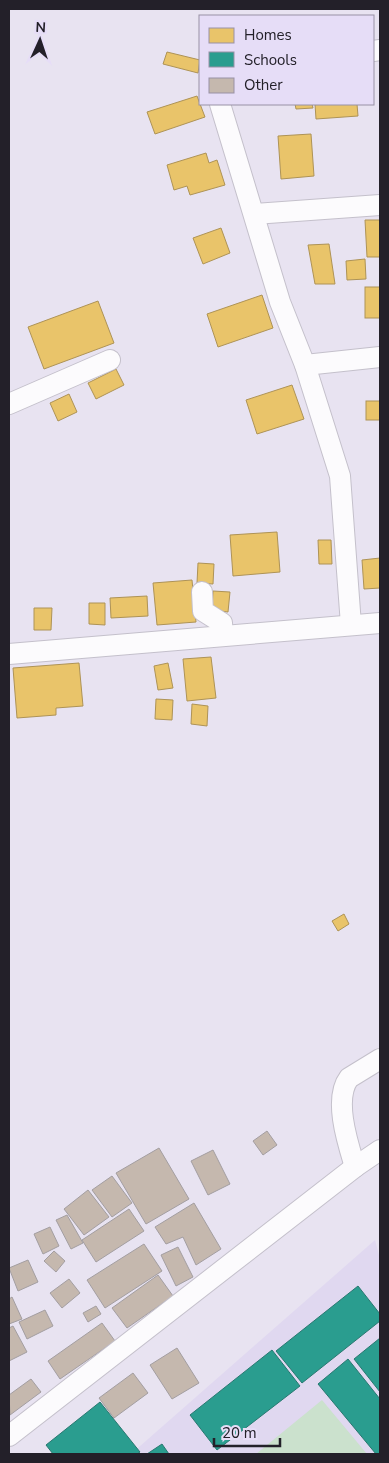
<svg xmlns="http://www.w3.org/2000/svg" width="389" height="1463" font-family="'Nunito Sans',sans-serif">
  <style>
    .built { fill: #e0d8f0 }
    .green { fill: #cbe1cd }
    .homes { fill: #e9c46a; stroke: #ae9356 }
    .schools { fill: #2a9d8f; stroke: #287870 }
    .building { fill: #c5b8ae; stroke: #a39ea1 }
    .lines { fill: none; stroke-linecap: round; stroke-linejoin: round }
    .street-casing { stroke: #c4c0cb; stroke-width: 22 }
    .street { stroke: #fcfbfd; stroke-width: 20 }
  </style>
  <rect width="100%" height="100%" fill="#e8e3f1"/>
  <path class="built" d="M 375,1240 L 380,1259 L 380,1454 L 131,1454 Z"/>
  <path class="green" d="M 322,1400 L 367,1454 L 256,1454 Z"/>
  <g class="homes">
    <path d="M 167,52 L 200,60 L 198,73 L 163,64 Z"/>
    <path d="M 197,96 L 205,117 L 155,134 L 147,112 Z"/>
    <path d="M 295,104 L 312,104 L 313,108 L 296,109 Z"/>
    <path d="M 315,104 L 357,104 L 358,116 L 316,119 Z"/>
    <path d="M 311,134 L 314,176 L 281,179 L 278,136 Z"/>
    <path d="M 206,153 L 209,163 L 217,160 L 225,185 L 190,195 L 187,186 L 174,190 L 167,165 Z"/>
    <path d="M 365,220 L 380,220 L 380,257 L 367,257 Z"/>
    <path d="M 221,228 L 230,253 L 203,264 L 193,238 Z"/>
    <path d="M 329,244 L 335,284 L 315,284 L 308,245 Z"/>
    <path d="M 365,259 L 366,279 L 347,280 L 346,261 Z"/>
    <rect x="365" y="287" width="15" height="31"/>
    <path d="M 262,295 L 273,328 L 218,347 L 207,314 Z"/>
    <path d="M 98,301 L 114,343 L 44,369 L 28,327 Z"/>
    <path d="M 116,369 L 124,385 L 96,399 L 88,383 Z"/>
    <path d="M 292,385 L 304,419 L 257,434 L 246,400 Z"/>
    <path d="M 69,394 L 77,412 L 58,421 L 50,403 Z"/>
    <rect x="366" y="401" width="14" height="19"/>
    <path d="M 277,532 L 280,572 L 233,576 L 230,535 Z"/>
    <path d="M 318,540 L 331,540 L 332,564 L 319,564 Z"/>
    <path d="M 380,558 L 380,588 L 364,589 L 362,560 Z"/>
    <path d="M 198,563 L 214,564 L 213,584 L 197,583 Z"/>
    <path d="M 192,580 L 196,622 L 157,625 L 153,583 Z"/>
    <path d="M 213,591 L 230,592 L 228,612 L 212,610 Z"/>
    <path d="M 147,596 L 148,616 L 111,618 L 110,598 Z"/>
    <path d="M 89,603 L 105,603 L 105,625 L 89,624 Z"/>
    <path d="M 34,608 L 52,608 L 51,630 L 34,630 Z"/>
    <path d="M 211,657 L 216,698 L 187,701 L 183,659 Z"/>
    <path d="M 79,663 L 83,706 L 56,708 L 56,715 L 17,718 L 13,668 Z"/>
    <path d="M 168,663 L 173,688 L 158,690 L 154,666 Z"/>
    <path d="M 156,699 L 173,700 L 172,720 L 155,719 Z"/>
    <path d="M 192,704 L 208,706 L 207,726 L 191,724 Z"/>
    <path d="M 344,914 L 349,924 L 338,931 L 332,921 Z"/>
  </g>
  <g class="schools">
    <path d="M 358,1286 L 380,1314 L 380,1321 L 302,1383 L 276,1351 Z"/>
    <path d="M 380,1338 L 380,1392 L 354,1359 Z"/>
    <path d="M 272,1350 L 300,1386 L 217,1450 L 190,1415 Z"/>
    <path d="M 348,1359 L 380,1399 L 380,1454 L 376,1454 L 318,1384 Z"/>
    <path d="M 100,1402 L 140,1452 L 137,1454 L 53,1454 L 46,1445 Z"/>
    <path d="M 162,1444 L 169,1454 L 147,1454 Z"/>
  </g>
  <g class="building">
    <path d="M 267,1131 L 277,1145 L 263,1155 L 253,1141 Z"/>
    <path d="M 159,1148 L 189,1199 L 146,1224 L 116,1173 Z"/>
    <path d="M 213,1150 L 230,1184 L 208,1195 L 191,1161 Z"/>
    <path d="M 112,1176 L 132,1203 L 112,1217 L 92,1190 Z"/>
    <path d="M 88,1190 L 109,1217 L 84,1235 L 64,1209 Z"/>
    <path d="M 194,1203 L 221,1249 L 196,1265 L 183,1237 L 166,1244 L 155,1227 Z"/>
    <path d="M 129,1209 L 144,1231 L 96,1262 L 82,1240 Z"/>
    <path d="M 67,1215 L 83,1243 L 71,1249 L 56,1220 Z"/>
    <path d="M 50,1227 L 59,1246 L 43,1254 L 34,1234 Z"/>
    <path d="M 144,1244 L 162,1271 L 105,1308 L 87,1280 Z"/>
    <path d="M 178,1247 L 193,1277 L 176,1286 L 161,1255 Z"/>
    <path d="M 54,1251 L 65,1261 L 56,1272 L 44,1261 Z"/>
    <path d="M 28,1260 L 38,1282 L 18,1291 L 9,1268 Z"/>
    <path d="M 158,1275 L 173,1296 L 127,1328 L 112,1308 Z"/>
    <path d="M 69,1279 L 80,1293 L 62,1308 L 50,1293 Z"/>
    <path d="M 12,1297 L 22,1319 L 9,1324 L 9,1299 Z"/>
    <path d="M 96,1306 L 101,1314 L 88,1322 L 83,1313 Z"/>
    <path d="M 45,1310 L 53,1326 L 27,1339 L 19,1322 Z"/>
    <path d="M 102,1323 L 115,1341 L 60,1379 L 48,1361 Z"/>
    <path d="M 13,1326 L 27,1352 L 9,1361 L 9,1328 Z"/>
    <path d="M 177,1348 L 199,1383 L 172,1399 L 150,1365 Z"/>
    <path d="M 133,1373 L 148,1393 L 114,1418 L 99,1398 Z"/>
    <path d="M 31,1379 L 41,1392 L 10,1415 L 9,1395 Z"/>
  </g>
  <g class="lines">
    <defs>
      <g id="street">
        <path d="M 373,51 L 380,50"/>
        <path d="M 220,104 L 280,302 L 305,365 L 340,476 L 351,625"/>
        <path d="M 254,214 L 380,205"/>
        <path d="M 305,365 L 380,357"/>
        <path d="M 9,404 L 110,360"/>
        <path d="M 202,592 L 203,611 L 222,623 L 223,636"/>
        <path d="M 9,654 L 380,623"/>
        <path d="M 355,1167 C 348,1144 333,1099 349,1078 L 380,1059"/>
        <path d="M 9,1436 L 355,1167 L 380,1150"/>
      </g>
    </defs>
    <use href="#street" class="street-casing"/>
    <use href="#street" class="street"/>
  </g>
  <rect width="389" height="1463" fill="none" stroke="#232029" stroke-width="20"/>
  <rect x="199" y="15" width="175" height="90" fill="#e6ddf7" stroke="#9891a5"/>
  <rect x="209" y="28" width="25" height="15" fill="#e9c46a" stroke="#9891a5"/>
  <text x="244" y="40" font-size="15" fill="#232029">Homes</text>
  <rect x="209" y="52" width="25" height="15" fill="#2a9d8f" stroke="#9891a5"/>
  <text x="244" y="65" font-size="15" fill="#232029">Schools</text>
  <rect x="209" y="78" width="25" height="15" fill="#c5b8ae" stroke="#9891a5"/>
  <text x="244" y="90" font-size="15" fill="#232029">Other</text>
  <g transform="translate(40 40) rotate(3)" stroke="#e6ddf7" stroke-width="4" paint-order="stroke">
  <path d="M0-4L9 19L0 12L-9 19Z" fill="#232029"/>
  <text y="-8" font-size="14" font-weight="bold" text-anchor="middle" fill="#232029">N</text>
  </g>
  <path d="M214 1438v8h66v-8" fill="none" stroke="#232029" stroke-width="2.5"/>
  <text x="222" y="1438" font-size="15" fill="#232029" stroke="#e6ddf7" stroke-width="4" paint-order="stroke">20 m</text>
</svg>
